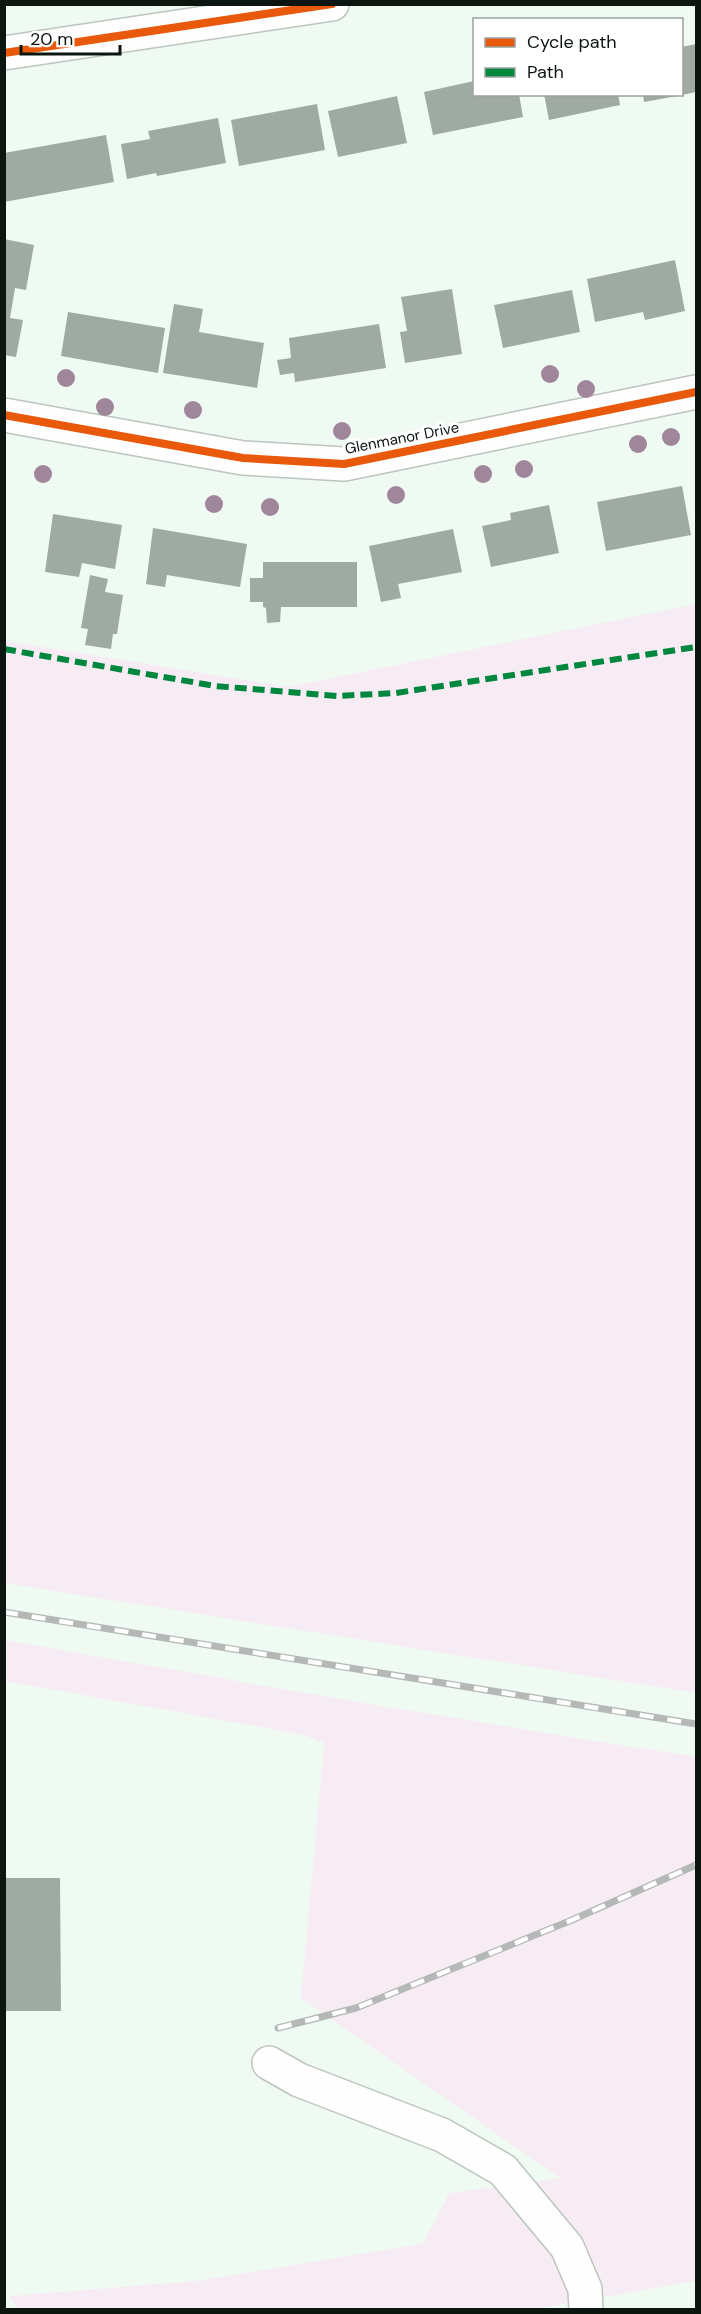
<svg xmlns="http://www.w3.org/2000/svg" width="701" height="2314" font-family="'DM Sans',sans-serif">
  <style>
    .green { fill: #f7ecf4 }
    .building { fill: #9faba2 }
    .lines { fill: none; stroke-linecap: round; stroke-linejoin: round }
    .minor-casing { stroke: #bcc5be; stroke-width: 36 }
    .minor { stroke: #fdfefd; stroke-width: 33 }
    .rail-casing { stroke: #b4b8b6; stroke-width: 7 }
    .rail { stroke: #fff; stroke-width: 4.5; stroke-dasharray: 14; stroke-linecap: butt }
    .quiet { stroke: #00873e; stroke-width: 6; stroke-dasharray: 12 6; stroke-linecap: butt }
    .cycleway-casing { stroke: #fff; stroke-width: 11 }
    .cycleway { stroke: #e8590c; stroke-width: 8 }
    .tree { fill: #9f869a }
    .labels { text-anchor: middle; stroke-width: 6; stroke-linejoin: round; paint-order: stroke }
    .street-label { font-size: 15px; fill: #0c150f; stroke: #fff }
  </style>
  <rect width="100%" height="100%" fill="#effaf2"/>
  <g class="green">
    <path d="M 696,604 L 696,1693 L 5,1583 L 5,641 L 288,687 Z"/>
    <path d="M 4,1640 L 380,1706 L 696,1757 L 696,2281 L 529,2310 L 17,2309 L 10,2296 L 195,2281 L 423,2244 L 449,2193 L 560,2178 L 301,1998 L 324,1743 L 304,1735 L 5,1681 Z"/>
  </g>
  <g class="building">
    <path d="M 696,44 L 696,92 L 682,95 L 682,47 Z"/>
    <path d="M 474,81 L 474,94 L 519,94 L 523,117 L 433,135 L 424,92 Z"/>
    <path d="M 544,94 L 618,94 L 620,105 L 549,120 Z"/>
    <path d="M 643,94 L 676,94 L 677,96 L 644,102 Z"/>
    <path d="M 397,96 L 407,143 L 338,157 L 328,111 Z"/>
    <path d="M 317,104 L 325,150 L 239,166 L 231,120 Z"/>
    <path d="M 218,118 L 226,163 L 157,176 L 156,173 L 127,179 L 121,144 L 150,139 L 148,131 Z"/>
    <path d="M 106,135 L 114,182 L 4,202 L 4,153 Z"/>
    <path d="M 4,239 L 34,245 L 26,290 L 15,288 L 10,318 L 23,320 L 16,357 L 4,355 Z"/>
    <path d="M 675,260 L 685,311 L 645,320 L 643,312 L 595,322 L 587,279 Z"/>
    <path d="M 452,289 L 462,354 L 405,363 L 400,332 L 407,331 L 401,297 Z"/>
    <path d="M 572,290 L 580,332 L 503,348 L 494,305 Z"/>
    <path d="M 174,304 L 203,309 L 199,332 L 264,343 L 257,388 L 163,373 Z"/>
    <path d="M 68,312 L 165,328 L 158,373 L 61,356 Z"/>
    <path d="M 379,324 L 386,368 L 295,382 L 294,373 L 280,375 L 277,360 L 291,358 L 289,338 Z"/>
    <path d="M 682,486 L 691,535 L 606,551 L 597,502 Z"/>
    <path d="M 549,505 L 559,553 L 491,567 L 482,526 L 511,520 L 510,513 Z"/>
    <path d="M 53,514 L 122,525 L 115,569 L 82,563 L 79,577 L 45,572 Z"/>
    <path d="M 153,528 L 247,544 L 240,587 L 167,575 L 165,587 L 146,584 Z"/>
    <path d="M 453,529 L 462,572 L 398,584 L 401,598 L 381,602 L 369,546 Z"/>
    <path d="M 263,562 L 357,562 L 357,607 L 281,607 L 280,622 L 267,623 L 266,608 L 263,607 L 263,602 L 250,602 L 250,578 L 263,578 Z"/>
    <path d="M 90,575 L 108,579 L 105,592 L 123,595 L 117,634 L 113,634 L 111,649 L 85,645 L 88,629 L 81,628 Z"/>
    <path d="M 4,1878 L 60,1878 L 61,2011 L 4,2011 Z"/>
  </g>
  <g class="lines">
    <defs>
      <g id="minor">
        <path d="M 4,53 L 332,4"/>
        <path d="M 4,415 L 243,458 L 344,464 L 696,392"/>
        <path d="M 269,2063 L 299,2080 L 442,2135 L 503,2170 L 567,2247 L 585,2289 L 586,2310"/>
      </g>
    </defs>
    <use href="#minor" class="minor-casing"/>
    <use href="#minor" class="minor"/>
    <defs>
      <g id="rail">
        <path d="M 4,1612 L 696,1724"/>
        <path d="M 278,2028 L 356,2008 L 572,1920 L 696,1865"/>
      </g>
    </defs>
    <use href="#rail" class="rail-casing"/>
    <use href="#rail" class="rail"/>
    <path class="quiet" d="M 4,649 L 215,686 L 337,696 L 396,693 L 696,647"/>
    <defs>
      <g id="cycleway">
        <path d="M 4,53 L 332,4"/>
        <path d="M 4,415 L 243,458 L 344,464 L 696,392"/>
      </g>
    </defs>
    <use href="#cycleway" class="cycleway-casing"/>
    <use href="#cycleway" class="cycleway"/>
  </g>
  <g class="tree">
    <circle cx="550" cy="374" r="9"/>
    <circle cx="66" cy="378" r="9"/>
    <circle cx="586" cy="389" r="9"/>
    <circle cx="105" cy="407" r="9"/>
    <circle cx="193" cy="410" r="9"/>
    <circle cx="342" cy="431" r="9"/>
    <circle cx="671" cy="437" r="9"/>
    <circle cx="638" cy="444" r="9"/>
    <circle cx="524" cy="469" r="9"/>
    <circle cx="43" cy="474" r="9"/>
    <circle cx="483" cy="474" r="9"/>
    <circle cx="396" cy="495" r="9"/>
    <circle cx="214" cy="504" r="9"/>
    <circle cx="270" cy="507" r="9"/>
  </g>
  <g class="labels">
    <g class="street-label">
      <text transform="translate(402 438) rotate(-11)" y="5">Glenmanor Drive</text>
    </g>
  </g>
  <rect width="701" height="2314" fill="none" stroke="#0c150f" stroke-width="12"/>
  <rect x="473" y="18" width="210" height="78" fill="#ffffff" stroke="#9ea19f" stroke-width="1.5"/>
  <rect x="485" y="38" width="30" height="9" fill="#e8590c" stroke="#9ea19f" stroke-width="1.5"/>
  <text x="527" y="48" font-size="18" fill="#0c150f">Cycle path</text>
  <rect x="485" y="68" width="30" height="9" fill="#00873e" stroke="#9ea19f" stroke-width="1.5"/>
  <text x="527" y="78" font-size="18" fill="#0c150f">Path</text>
  <path d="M21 45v9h99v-9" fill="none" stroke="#0c150f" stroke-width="3"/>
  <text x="30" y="45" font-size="18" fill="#0c150f" stroke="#ffffff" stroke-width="4.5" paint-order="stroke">20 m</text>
</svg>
